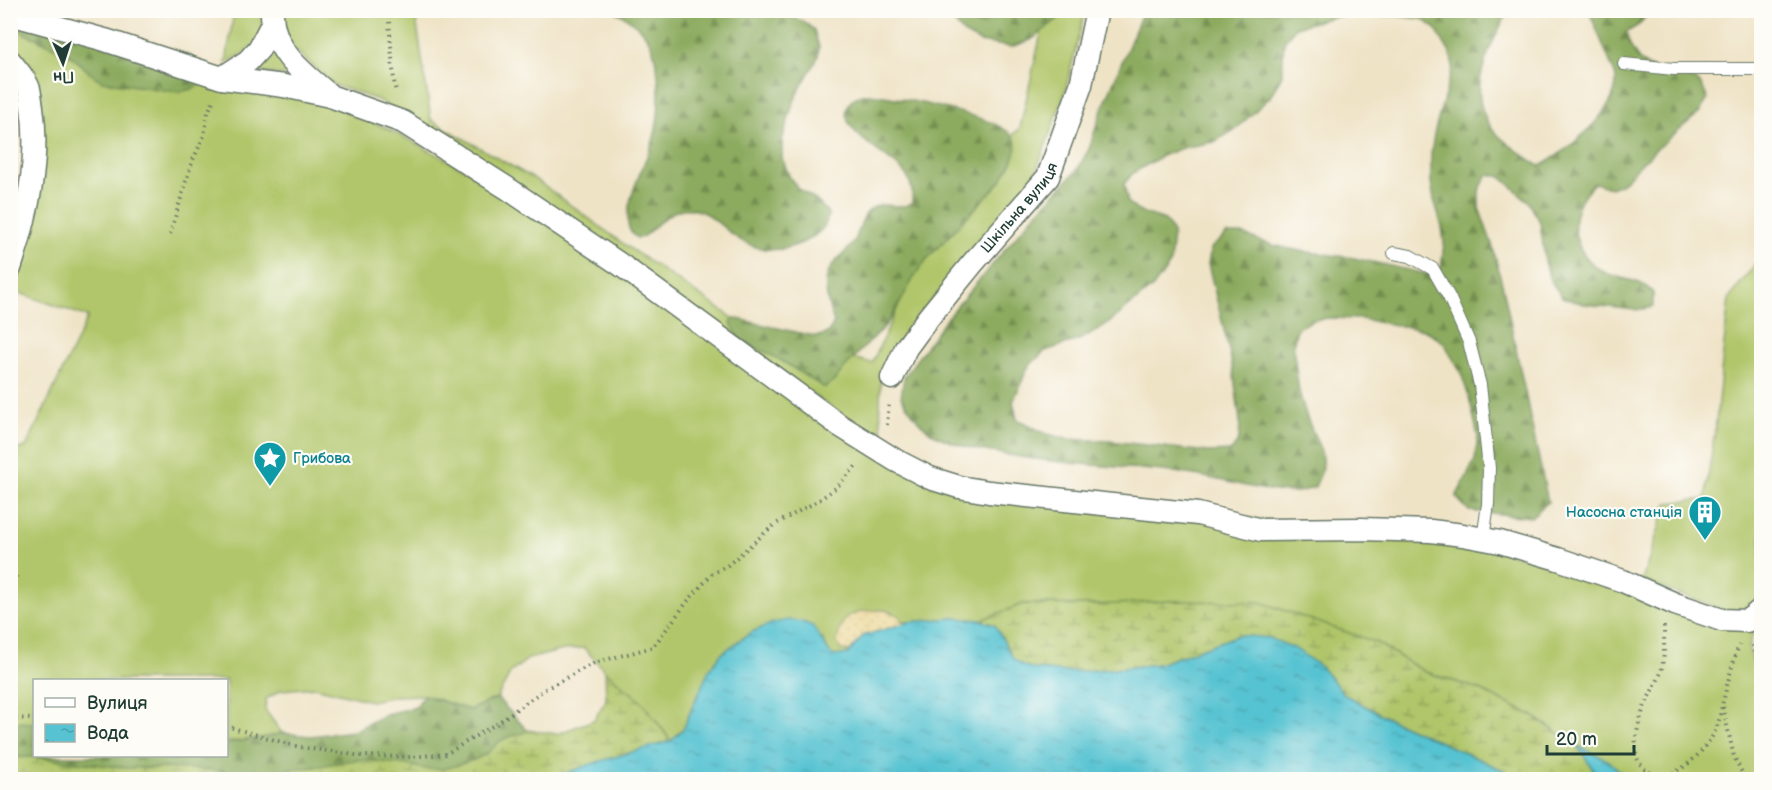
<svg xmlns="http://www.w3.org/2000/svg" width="1772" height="790" font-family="'Balsamiq Sans',sans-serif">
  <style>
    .grass { fill: #b1c66a; stroke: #68824f; stroke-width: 1.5 }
    .forest { fill: url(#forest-firs); stroke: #567449; stroke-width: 1.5; fill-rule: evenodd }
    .wetland { fill: url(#wetland-marsh); stroke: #68824f; stroke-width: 1.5 }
    .sand { fill: url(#sand-dots); stroke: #868c69; stroke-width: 1.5 }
    .water { fill: url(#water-ripples); stroke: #3b8083; stroke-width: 1.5 }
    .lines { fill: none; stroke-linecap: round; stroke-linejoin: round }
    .service-casing { stroke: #687767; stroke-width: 14 }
    .minor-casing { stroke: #687767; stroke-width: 25 }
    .path { stroke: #687767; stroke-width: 4; stroke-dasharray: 1.5 4.5; stroke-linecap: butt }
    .service { stroke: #fff; stroke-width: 12 }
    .minor { stroke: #fff; stroke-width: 22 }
    .labels { text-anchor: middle; stroke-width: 4.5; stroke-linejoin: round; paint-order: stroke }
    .street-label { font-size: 15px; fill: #1f3d34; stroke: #fdfcf7 }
    .culture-label { font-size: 15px; fill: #0d838f; stroke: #fdfcf7; text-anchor: start }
  </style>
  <defs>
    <pattern id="forest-firs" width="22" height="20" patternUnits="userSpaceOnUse" patternTransform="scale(1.5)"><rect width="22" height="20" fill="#8cab5e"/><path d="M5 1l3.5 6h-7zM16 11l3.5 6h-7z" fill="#728c4e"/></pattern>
    <pattern id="wetland-marsh" width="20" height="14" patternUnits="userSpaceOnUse" patternTransform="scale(1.5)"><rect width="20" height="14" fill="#b1c66a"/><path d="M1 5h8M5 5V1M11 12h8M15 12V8" fill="none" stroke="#8fa258"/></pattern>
    <pattern id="sand-dots" width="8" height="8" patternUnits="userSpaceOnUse" patternTransform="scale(1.5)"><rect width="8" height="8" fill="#eeda9e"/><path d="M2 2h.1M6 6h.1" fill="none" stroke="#ccbc89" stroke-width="1.8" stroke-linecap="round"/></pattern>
    <pattern id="water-ripples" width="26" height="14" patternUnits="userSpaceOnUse" patternTransform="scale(1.5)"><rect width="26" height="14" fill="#57c3d2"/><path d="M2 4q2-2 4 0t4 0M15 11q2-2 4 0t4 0" fill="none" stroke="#47a0ab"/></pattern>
  </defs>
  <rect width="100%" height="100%" fill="#fdfcf7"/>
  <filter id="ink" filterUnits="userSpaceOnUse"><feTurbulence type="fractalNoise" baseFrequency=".0167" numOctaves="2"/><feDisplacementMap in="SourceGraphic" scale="12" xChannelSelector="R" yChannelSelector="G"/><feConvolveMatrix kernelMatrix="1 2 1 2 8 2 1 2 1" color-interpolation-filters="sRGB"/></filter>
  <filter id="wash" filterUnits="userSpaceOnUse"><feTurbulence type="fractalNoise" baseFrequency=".008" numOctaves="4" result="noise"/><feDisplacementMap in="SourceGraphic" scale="24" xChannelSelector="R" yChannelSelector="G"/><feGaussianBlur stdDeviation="1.35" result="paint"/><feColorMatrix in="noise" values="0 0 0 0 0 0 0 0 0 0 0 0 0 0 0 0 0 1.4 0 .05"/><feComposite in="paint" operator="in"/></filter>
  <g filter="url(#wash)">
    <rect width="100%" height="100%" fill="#efe3c6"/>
    <g class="grass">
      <path d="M 234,11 L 264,11 C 264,44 254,49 226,63 Z"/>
      <path d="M 281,11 L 415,11 L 431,120 L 536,180 L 628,247 L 806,367 L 844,356 L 872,363 L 926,245 L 962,187 L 1020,128 L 1046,11 L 1085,11 L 1065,93 L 1034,177 L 905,333 L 881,372 L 880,403 L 882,438 L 880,441 L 428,129 L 378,100 L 334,85 L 286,42 Z"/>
      <path d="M 11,21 L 337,107 L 384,127 L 467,170 L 934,485 L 1464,541 L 1757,621 L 1749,648 L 1754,668 L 1761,669 L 1761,779 L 1629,779 L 1607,760 L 1578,746 L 1531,715 L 1478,689 L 1425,672 L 1375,642 L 1095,605 L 1023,604 L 981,620 L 953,618 L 909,622 L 900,621 L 893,612 L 877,610 L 841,650 L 851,651 C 847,655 840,656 834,656 L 829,652 L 822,638 L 752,632 L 738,641 L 721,654 L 696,698 L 683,729 L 671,741 L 642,702 L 605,671 L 584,648 L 563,650 L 528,659 L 511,672 L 497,698 L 469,710 L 424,695 L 394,696 L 371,701 L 315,687 L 281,690 L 266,699 L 265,710 L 282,733 L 267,737 L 227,743 L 226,680 L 34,680 L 34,723 L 11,722 L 10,451 L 26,447 L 88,317 L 11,290 L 11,279 L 13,276 L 42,124 L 11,53 Z"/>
      <path d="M 271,34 L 305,79 L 245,70 Z"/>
      <path d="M 1761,257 L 1761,596 L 1750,608 L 1734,614 L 1642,581 L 1667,503 L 1705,499 L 1715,430 L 1729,298 Z"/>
    </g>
    <g class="forest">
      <path d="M 10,11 L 105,29 L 190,56 L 205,82 L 192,89 L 178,92 L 102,81 C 88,74 81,62 68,54 C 50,44 30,36 11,27 Z"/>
      <path d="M 615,11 L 779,11 L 804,22 L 814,30 L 819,47 L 818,57 L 797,94 L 791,110 L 782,141 L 782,158 L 790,178 L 799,189 L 817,201 L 828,213 C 828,225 821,232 811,238 C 786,253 758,254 734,236 C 718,224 706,207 683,209 C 668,211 654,229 642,237 L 637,238 C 611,224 647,161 653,141 C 661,116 662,64 649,41 C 642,27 628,18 615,11 Z"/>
      <path d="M 945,11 L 1063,11 L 1060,17 L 1031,40 L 1011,47 L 980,42 L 963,33 Z"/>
      <path d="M 1143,11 L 1508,11 C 1489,50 1460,97 1498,135 C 1510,147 1526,156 1539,166 C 1565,154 1618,111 1616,79 C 1616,74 1612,67 1610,62 C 1603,45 1596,28 1589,11 L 1650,11 L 1639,25 L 1627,32 C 1628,42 1630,46 1635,54 C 1650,79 1687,68 1702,86 C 1704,90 1706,95 1708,99 L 1699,113 L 1655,150 L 1621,184 L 1611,188 L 1595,183 C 1564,209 1569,255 1606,273 C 1617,278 1631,279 1642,284 C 1646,286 1650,290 1653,293 L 1653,307 L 1635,310 L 1584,304 L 1562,297 L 1550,280 L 1545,261 L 1540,222 L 1528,201 L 1501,177 L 1488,174 L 1479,191 L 1479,208 L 1492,244 L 1504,292 L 1548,502 L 1531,517 L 1469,511 L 1456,497 L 1475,460 L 1478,436 L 1469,397 L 1461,373 L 1444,343 L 1425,330 L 1361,319 L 1329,318 L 1313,320 L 1297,328 L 1293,346 L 1299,392 L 1307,418 L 1321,451 L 1323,468 L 1315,487 C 1309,489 1303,492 1297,492 C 1259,493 1218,477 1180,473 C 1121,466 1062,465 1003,454 C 987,451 970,449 954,443 C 926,434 917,421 901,397 L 904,377 L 946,319 L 1031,219 L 1077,170 L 1089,149 L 1100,115 ZM 1349,15 L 1397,16 L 1422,19 L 1435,28 L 1450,53 L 1453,66 L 1434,134 L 1431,155 L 1431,182 L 1434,200 L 1442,227 L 1444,243 L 1441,268 L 1427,274 L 1354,258 L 1300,251 L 1272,245 L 1242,234 L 1227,234 L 1211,248 L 1208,264 L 1229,350 L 1234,376 L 1240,421 L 1239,439 L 1232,451 L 1209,452 L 1110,441 L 1067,439 L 1044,433 L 1017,419 L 1013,402 L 1028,367 L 1045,351 L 1081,339 L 1109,323 L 1154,286 L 1170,264 L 1173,233 L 1165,220 L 1138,211 L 1128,203 L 1124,184 L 1133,173 L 1162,156 L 1182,148 L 1214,142 L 1236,129 L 1270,97 L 1282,75 L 1284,41 L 1296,27 L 1329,18 Z"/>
      <path d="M 869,94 C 894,97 1007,116 1015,140 C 1020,153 1007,171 1000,182 L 926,260 L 913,279 L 896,310 L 885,326 L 844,368 L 834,381 L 826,387 L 823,387 L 777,358 L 743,341 L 738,337 L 731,323 L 732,320 L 738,319 L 813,336 C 824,337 831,333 834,322 C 829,309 824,290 827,276 C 831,261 848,253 855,240 C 861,227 862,211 877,206 C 888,202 903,211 912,202 C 913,191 910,179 903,171 C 890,156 833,129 849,104 C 854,96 860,95 869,94 Z"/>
      <path d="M 424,695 L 469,710 L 497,698 L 527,730 L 524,733 L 508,737 L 499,742 L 488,753 L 474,760 L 445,769 L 426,770 L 401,764 L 361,760 L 347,761 L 315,767 L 251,773 L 237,773 L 195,769 L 127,768 L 32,757 L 11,758 L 10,722 L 34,723 L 34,756 L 226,756 L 227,743 L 267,737 L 282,733 L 310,736 L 354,731 L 386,714 L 416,707 Z"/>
    </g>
    <g class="wetland">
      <path d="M 1170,601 L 1260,602 L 1375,642 L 1425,672 L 1478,689 L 1531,715 L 1578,746 L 1599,779 L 1523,779 L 1389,719 L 1345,695 L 1321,667 L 1239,635 L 1159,664 L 1114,669 L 1067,672 L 1034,669 L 1022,665 L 1013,658 L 995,626 L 981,620 L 1023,604 L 1095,605 Z"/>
      <path d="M 605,671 L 642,702 L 671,741 L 549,780 L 37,780 L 11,777 L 11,758 L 32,757 L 127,768 L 195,769 L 237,773 L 251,773 L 315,767 L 347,761 L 361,760 L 401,764 L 426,769 L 445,769 L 474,760 L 488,753 L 499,742 L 508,737 L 523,733 L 527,730 L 557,734 L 594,720 L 606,700 Z"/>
    </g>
    <path class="sand" d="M 886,610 L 900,616 L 901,621 L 909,622 L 863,636 L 851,651 L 841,650 L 837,643 L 840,628 L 846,617 L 862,611 Z"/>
    <g class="water">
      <path d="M 953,618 L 981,620 L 995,625 L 1013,658 L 1022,665 L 1034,669 L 1067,672 L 1114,669 L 1159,664 L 1239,635 L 1269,638 L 1294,648 L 1321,667 L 1345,695 L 1389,719 L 1523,779 L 549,779 L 597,762 L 671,741 L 683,729 L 709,670 L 721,654 L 752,632 L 773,623 L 789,620 L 803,622 L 813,626 L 829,652 L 834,656 L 848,654 L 863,636 L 909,622 Z"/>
      <path d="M 1578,746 L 1607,760 L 1629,779 L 1599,779 Z"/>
    </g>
  </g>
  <g filter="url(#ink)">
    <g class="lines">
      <defs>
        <g id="service">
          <path d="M 1624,64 L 1674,69 L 1762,69"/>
          <path d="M 1394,253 L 1410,256 L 1433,269 L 1449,297 L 1469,342 L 1480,385 L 1489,468 L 1488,504 L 1483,539"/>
        </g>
        <g id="minor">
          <path d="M 272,10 C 271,48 300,71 327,93"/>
          <path d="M 10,14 L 105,40 L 222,78 L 284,86 L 330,96 L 403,122 L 507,188 L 621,265 L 839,425 L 895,460 L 930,478 L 959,487 L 989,492 L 1198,514 L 1261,530 L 1361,529 L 1431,531 L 1463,535 L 1500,542 L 1558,559 L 1623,581 L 1675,604 L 1722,620 L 1747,621 L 1762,609"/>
          <path d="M 10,61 C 16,69 26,79 29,89 C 30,94 31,101 32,107 C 40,161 27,217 10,268"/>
          <path d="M 222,78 L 248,61 L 259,49 L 272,24"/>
          <path id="s1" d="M 892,378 L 906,348 L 928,318 L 972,264 L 1048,177 L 1081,85 L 1097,10"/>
        </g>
      </defs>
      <use href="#service" class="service-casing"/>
      <use href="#minor" class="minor-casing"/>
      <g class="path">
        <path d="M 388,10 L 394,81 L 396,93"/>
        <path d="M 170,234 L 192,162 L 204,136 L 208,112 L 213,101"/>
        <path d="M 887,425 L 889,403"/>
        <path d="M 10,587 L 16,581 L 16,572"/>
        <path d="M 1664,626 C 1664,641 1665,657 1661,672 C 1658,682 1651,691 1647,701 C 1641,713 1633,741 1636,754 C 1638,764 1645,771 1654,774 C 1677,782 1708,748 1716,729 C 1720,720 1721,708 1724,698 C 1728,680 1733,662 1739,645"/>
        <path d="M 1753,645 L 1759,665 L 1762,668"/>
        <path d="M 1723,707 L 1734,757 L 1746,780"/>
        <path d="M 10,718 L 34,719"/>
        <path d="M 226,726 L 299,747 L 362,756 L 409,757 L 446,754 L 496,724 L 545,689 L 594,663 L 653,647 L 687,602 L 712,574 L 728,565 L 774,525 L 819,500 L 837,487 L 857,465"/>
      </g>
      <use href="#service" class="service"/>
      <use href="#minor" class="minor"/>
    </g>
  </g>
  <defs>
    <symbol id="sight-pin" viewBox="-11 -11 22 30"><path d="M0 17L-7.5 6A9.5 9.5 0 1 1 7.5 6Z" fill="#0f9aa8" stroke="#fdfcf7"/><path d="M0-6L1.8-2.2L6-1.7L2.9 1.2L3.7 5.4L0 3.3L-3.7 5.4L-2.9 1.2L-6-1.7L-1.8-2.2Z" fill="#fff"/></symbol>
    <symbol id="building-pin" viewBox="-11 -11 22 30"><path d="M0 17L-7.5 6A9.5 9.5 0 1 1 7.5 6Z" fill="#0f9aa8" stroke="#fdfcf7"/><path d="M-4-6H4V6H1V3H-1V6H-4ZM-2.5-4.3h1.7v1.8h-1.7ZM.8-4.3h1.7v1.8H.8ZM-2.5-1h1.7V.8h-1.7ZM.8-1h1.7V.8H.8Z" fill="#fff"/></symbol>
  </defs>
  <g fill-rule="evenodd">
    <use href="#sight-pin" x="251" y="439" width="38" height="52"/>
    <use href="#building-pin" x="1686" y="493" width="38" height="52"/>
  </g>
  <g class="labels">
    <g class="street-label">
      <text dy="5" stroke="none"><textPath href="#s1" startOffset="214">Шкільна вулиця</textPath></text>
    </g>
    <g class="culture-label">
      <text x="293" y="463">Грибова</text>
      <text x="1682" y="517" text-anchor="end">Насосна станція</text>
    </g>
  </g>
  <rect width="1772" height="790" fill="none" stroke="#fdfcf7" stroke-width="36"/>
  <rect x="33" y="679" width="195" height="78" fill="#fdfcf7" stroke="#a4b0a9" stroke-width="1.5"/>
  <rect x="45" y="698" width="30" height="9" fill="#ffffff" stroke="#a4b0a9" stroke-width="1.5"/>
  <text x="87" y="709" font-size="18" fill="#1f3d34">Вулиця</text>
  <rect x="45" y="724" width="30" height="18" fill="url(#water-ripples)" stroke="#a4b0a9" stroke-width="1.5"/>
  <text x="87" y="739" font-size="18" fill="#1f3d34">Вода</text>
  <g transform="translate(63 63) rotate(177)" stroke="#fdfcf7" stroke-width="4.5" paint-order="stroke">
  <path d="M0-4.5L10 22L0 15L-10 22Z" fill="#1f3d34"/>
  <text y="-9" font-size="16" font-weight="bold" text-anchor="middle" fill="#1f3d34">Пн</text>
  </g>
  <path d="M1547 745v9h87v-9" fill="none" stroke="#1f3d34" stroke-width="3"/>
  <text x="1556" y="745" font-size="18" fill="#1f3d34" stroke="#fdfcf7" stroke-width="4.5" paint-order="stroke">20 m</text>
</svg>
